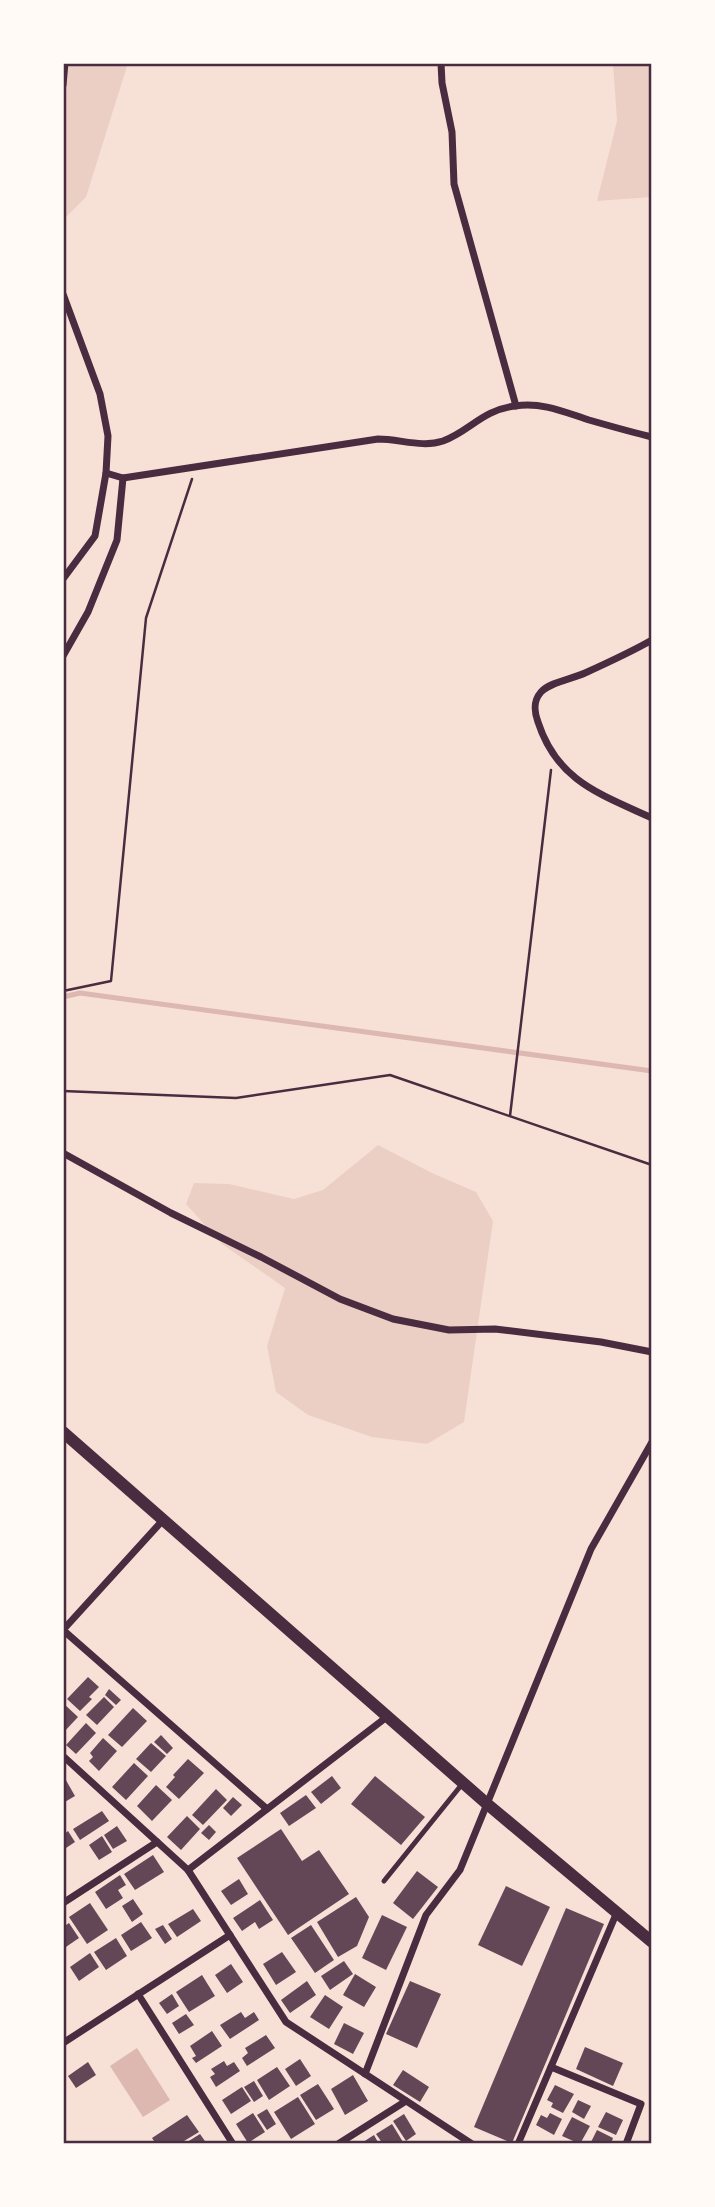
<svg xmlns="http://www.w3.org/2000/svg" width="715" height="2207" font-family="Arial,sans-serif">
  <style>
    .green { fill: #ebcfc5 }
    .water { fill: #dcb8b0 }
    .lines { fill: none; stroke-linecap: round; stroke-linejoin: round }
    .stream { stroke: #dcb8b0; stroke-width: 5 }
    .building { fill: #644757 }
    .path { stroke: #4a2c40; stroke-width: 2.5 }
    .service { stroke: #4a2c40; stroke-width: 5 }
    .minor { stroke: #4a2c40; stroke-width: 7 }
    .tertiary { stroke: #4a2c40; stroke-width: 12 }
    .neatline { fill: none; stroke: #4a2c40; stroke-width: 2.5 }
  </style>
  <rect width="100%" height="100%" fill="#f7e1d7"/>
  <g class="green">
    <path d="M 63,63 L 128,63 L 86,197 L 63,220 Z"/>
    <path d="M 613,63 L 652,63 L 652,197 L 597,201 L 617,121 Z"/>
    <path d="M 378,1145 L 432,1173 L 476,1192 L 493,1221 L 464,1422 L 427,1444 L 372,1437 L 308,1415 L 276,1392 L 267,1346 L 285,1288 L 222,1244 L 186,1204 L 194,1183 L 229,1184 L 294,1199 L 323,1190 Z"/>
  </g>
  <path class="water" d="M 137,2048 L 170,2100 L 143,2117 L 110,2066 Z"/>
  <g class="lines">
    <path class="stream" d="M 63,997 L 80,993 L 652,1071"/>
  </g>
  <g class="building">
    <path d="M 88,1677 L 99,1687 L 89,1697 L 92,1699 L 80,1711 L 67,1699 Z"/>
    <path d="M 109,1689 L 121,1700 L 116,1705 L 105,1695 Z"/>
    <path d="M 104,1697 L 114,1707 L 97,1725 L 86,1715 Z"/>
    <path d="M 63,1703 L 78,1717 L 63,1733 Z"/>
    <path d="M 133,1708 L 147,1721 L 122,1747 L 108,1735 Z"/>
    <path d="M 86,1723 L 96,1733 L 76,1754 L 66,1745 Z"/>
    <path d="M 161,1735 L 173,1748 L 167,1754 L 154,1742 Z"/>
    <path d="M 103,1738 L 117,1751 L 99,1771 L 89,1761 L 93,1757 L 90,1753 Z"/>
    <path d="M 151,1743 L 166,1756 L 151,1772 L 136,1759 Z"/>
    <path d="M 188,1759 L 204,1773 L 179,1799 L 166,1787 L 175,1777 L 173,1775 Z"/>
    <path d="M 134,1763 L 148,1776 L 126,1800 L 112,1787 Z"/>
    <path d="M 63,1775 L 75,1796 L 63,1803 Z"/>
    <path d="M 332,1776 L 341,1788 L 321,1804 L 311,1792 Z"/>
    <path d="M 375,1776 L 425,1817 L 401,1845 L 351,1804 Z"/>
    <path d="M 156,1785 L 172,1800 L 152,1821 L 137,1806 Z"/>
    <path d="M 216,1789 L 227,1800 L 203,1825 L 192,1815 Z"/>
    <path d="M 306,1795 L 316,1808 L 289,1826 L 280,1813 Z"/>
    <path d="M 233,1797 L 242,1805 L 231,1816 L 223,1808 Z"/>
    <path d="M 102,1811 L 109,1821 L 80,1840 L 73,1829 Z"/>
    <path d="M 187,1816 L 200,1829 L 181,1850 L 167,1837 Z"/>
    <path d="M 209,1825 L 216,1832 L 209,1840 L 201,1833 Z"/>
    <path d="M 117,1826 L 127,1841 L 113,1849 L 104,1835 Z"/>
    <path d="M 281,1829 L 302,1861 L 319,1850 L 349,1894 L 288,1935 L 237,1858 Z"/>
    <path d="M 68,1831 L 75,1842 L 63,1850 L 63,1835 Z"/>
    <path d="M 102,1836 L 112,1852 L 99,1860 L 89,1845 Z"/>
    <path d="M 153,1855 L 164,1872 L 135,1890 L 124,1874 Z"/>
    <path d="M 417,1871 L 438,1887 L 413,1919 L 393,1903 Z"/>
    <path d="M 120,1875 L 126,1885 L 118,1890 L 123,1898 L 106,1909 L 95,1892 Z"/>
    <path d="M 239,1879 L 248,1894 L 231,1905 L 221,1891 Z"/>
    <path d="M 506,1886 L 550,1907 L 522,1966 L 478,1945 Z"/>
    <path d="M 356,1897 L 369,1917 L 357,1946 L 338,1957 L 317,1922 Z"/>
    <path d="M 133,1899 L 143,1914 L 132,1922 L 122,1906 Z"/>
    <path d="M 260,1900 L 273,1920 L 259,1929 L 255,1922 L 242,1931 L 233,1918 Z"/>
    <path d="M 90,1903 L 108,1930 L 87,1944 L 69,1917 Z"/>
    <path d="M 566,1908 L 604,1924 L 512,2143 L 474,2127 Z"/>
    <path d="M 193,1909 L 201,1921 L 177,1937 L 168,1924 Z"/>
    <path d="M 382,1915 L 407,1927 L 386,1970 L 362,1958 Z"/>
    <path d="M 141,1922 L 152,1938 L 131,1951 L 121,1935 Z"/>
    <path d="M 69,1923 L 79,1938 L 63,1949 L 63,1927 Z"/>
    <path d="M 163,1925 L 172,1939 L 165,1944 L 155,1929 Z"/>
    <path d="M 311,1925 L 334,1960 L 315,1973 L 291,1938 Z"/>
    <path d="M 116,1938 L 127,1956 L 106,1970 L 94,1952 Z"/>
    <path d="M 282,1952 L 296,1972 L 276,1985 L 263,1964 Z"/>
    <path d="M 90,1953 L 99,1967 L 79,1981 L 70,1967 Z"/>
    <path d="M 344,1961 L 353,1974 L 330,1990 L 321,1976 Z"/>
    <path d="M 231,1964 L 243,1982 L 227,1993 L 215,1975 Z"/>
    <path d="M 355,1974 L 376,1987 L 364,2007 L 343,1995 Z"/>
    <path d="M 202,1975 L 215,1996 L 189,2012 L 176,1992 Z"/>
    <path d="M 307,1981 L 316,1995 L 290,2013 L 281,2000 Z"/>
    <path d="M 410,1981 L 441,1994 L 417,2048 L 386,2034 Z"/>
    <path d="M 172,1994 L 179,2006 L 167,2014 L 159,2003 Z"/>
    <path d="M 325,1995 L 343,2007 L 329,2029 L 310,2017 Z"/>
    <path d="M 241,2012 L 245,2018 L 254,2012 L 259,2020 L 230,2039 L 220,2025 Z"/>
    <path d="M 186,2014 L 194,2025 L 179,2034 L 172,2023 Z"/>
    <path d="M 344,2023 L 364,2033 L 353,2054 L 334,2044 Z"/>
    <path d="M 212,2031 L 222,2046 L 196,2063 L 192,2058 L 196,2056 L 190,2046 Z"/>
    <path d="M 266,2035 L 275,2048 L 247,2066 L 242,2058 L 248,2053 L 245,2048 Z"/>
    <path d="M 585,2047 L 623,2063 L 613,2086 L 576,2069 Z"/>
    <path d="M 300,2059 L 311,2076 L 296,2086 L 285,2069 Z"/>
    <path d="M 224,2061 L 227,2066 L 234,2062 L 240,2071 L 216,2087 L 210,2077 L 215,2074 L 211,2069 Z"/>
    <path d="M 88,2062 L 96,2075 L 76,2088 L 68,2076 Z"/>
    <path d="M 277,2067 L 290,2086 L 269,2100 L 257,2080 Z"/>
    <path d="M 403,2070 L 429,2087 L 420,2102 L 393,2085 Z"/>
    <path d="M 353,2075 L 368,2101 L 345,2115 L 331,2089 Z"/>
    <path d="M 254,2081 L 263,2096 L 254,2102 L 244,2087 Z"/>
    <path d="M 318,2084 L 334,2109 L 316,2120 L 300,2095 Z"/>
    <path d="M 555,2085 L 574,2094 L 563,2113 L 551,2107 L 553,2103 L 547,2100 Z"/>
    <path d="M 242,2087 L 251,2101 L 231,2114 L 222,2100 Z"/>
    <path d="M 298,2097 L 315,2124 L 291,2139 L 274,2112 Z"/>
    <path d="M 578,2100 L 591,2106 L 584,2119 L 572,2112 Z"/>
    <path d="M 267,2109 L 276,2124 L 267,2130 L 257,2115 Z"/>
    <path d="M 606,2112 L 623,2120 L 616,2135 L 598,2127 Z"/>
    <path d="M 253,2113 L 265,2132 L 248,2143 L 236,2124 Z"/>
    <path d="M 550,2113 L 562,2119 L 554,2135 L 536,2125 L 541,2115 L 547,2118 Z"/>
    <path d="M 404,2114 L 416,2134 L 406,2141 L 393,2121 Z"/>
    <path d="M 187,2115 L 199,2132 L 179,2144 L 156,2144 L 152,2138 Z"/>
    <path d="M 572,2117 L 590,2126 L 580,2144 L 562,2136 Z"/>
    <path d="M 392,2124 L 403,2142 L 383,2144 L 376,2134 Z"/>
    <path d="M 597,2130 L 613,2138 L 611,2144 L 590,2144 Z"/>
    <path d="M 200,2134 L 207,2144 L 184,2144 Z"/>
    <path d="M 374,2135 L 379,2144 L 360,2144 Z"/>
  </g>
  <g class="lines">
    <g class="path">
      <path d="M 63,991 L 111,981 L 146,618 L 192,479"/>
      <path d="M 63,1091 L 236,1098 L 390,1075 L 652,1165"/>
      <path d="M 510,1116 L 551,770"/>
    </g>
    <path class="service" d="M 384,1881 L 463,1783"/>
    <g class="minor">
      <path d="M 441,63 L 442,83 L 452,132 L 454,184 L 516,406"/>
      <path d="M 63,85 L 65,63"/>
      <path d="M 63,294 L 100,394 L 108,436 L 106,473 L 95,536 L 63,579"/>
      <path d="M 106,473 L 123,478 L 378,439 C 400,439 422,448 443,441 C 470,431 482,410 515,406 C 543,402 564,412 589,420 C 610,426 631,432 652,437"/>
      <path d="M 652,640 C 631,652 607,663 585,673 C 572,679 550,682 541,692 C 533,701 534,711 538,722 C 557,781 600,794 652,818"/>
      <path d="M 63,656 L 88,612 L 117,540 L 123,478"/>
      <path d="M 63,1153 L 171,1213 L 261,1257 L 340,1299 L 393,1319 L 449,1330 L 495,1329 L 601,1342 L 652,1352"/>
      <path d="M 63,1630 L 267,1809"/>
      <path d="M 63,1630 L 163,1520"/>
      <path d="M 63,1756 L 188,1870 L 286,2022 L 472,2144"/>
      <path d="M 188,1870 L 388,1716"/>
      <path d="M 63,1903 L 157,1842"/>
      <path d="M 138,1994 L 233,2144"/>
      <path d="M 63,2043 L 230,1935"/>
      <path d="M 551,2067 L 641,2104 L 626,2144"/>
      <path d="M 365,2074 L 426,1915 L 460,1870 L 591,1549 L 652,1442"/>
      <path d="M 338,2144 L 406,2101"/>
      <path d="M 518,2144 L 617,1912"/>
    </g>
    <path class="tertiary" d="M 63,1432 L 486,1803 L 652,1942"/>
  </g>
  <rect width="715" height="2207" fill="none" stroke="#fffaf5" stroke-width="130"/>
  <rect x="65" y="65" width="585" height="2077" class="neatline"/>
</svg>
